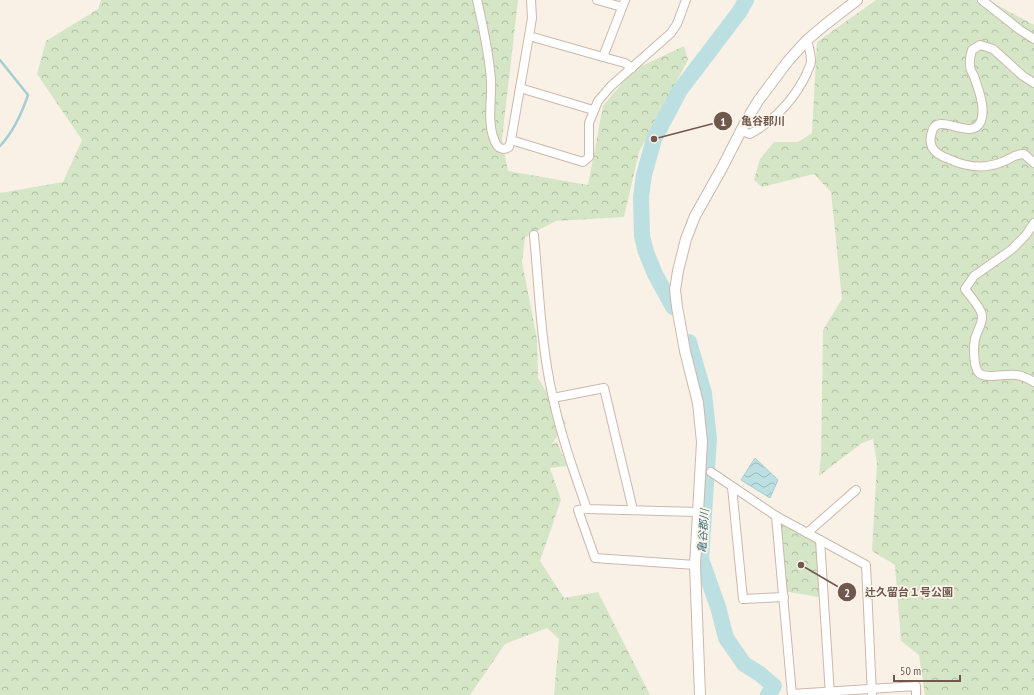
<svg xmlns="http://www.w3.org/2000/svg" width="1034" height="695" font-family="'PT Sans Narrow','Noto Sans JP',sans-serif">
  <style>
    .forest { fill: url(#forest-crowns) }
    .water { fill: url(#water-waves); stroke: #a3ced3 }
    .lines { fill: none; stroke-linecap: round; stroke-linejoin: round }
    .stream { stroke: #a3ced3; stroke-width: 2.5 }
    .river { stroke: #bcdfe2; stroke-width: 16 }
    .minor-casing { stroke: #cbb8ad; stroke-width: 10 }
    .tertiary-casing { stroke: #cbb8ad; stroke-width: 12 }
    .minor { stroke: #fff; stroke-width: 8 }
    .tertiary { stroke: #fff; stroke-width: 10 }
    .labels { text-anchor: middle; stroke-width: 3.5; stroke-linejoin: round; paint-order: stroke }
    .water-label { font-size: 11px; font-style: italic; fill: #46767b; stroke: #fdf5ec }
    .leader { fill: none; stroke: #71584d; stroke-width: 1.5 }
    .callout-dot { fill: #71584d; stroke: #fdf5ec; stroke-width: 1.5 }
    .mark-label { font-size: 12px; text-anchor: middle; font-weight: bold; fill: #fff }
    .callout-label { font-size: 11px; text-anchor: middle; font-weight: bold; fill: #71584d; stroke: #fdf5ec; stroke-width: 3.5; stroke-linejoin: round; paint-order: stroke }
  </style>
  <defs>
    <pattern id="forest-crowns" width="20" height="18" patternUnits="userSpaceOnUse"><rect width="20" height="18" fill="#d5e6c6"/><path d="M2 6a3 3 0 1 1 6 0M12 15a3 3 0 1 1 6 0" fill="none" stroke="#b1bda3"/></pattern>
    <pattern id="water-waves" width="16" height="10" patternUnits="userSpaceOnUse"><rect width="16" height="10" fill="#bcdfe2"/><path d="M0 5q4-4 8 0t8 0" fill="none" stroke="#9db8b9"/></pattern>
  </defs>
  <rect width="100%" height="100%" fill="#faf1e6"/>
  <g class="forest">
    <path d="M 101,0 L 518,0 L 502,139 L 508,171 L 588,185 L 603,106 L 633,70 L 684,46 L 688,60 L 639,152 L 624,217 L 556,221 L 525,237 L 522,262 L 537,339 L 538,378 L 566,423 L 552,444 L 557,442 L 567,466 L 550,468 L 561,500 L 540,561 L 564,598 L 598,592 L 650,695 L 554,695 L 559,639 L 547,628 L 505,644 L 470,695 L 0,695 L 0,193 L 63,182 L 82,140 L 37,74 L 46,41 L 98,9 Z"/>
    <path d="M 876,0 L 988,0 L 1034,25 L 1034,695 L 925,695 L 919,655 L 901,641 L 895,565 L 872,551 L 877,463 L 873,439 L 862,443 L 819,476 L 821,455 L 823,330 L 842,299 L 831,192 L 814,174 L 762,187 L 754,180 L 760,159 L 774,142 L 798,142 L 812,133 L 817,42 Z"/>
    <path d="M 776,516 L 820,540 L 824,598 L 783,591 Z"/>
  </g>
  <path class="water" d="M 755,458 L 778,480 L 770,498 L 741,480 Z"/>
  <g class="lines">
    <path class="stream" d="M 0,60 L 28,95 C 22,113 13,132 0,146"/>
    <g class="river">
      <path d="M 673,307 L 655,274 L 646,252 L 642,236 L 641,197 L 644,175 L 654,139 L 680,90 L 740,11 L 746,0"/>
      <path d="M 689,342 L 704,393 L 709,439 L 701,559 L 718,607 L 726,638 L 744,664 L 760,674 L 774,686 L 768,695"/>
    </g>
    <defs>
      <g id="minor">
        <path d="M 477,0 C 483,26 489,53 491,80 C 492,98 487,122 494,139 C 496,146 501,152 509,147 L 511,140"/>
        <path d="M 531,0 L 532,18 L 529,36 L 511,140 L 583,162 L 589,157 L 589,123 L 598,101 L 611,86 L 671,33 L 677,24 L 686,0"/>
        <path d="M 597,0 L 622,7"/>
        <path d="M 982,0 L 1020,30 L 1034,39"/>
        <path d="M 529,36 L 603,57 L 625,0"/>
        <path d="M 603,57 L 625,63 L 632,68"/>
        <path d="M 1034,83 L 1023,76 L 993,49 L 980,45 L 972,50 C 971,54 969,60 970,65 C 970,69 972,73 974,76 C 978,89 986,107 981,121 C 972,143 937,110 932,132 C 930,137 930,142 932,147 C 935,153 943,157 949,159 C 966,167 985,169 1002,162 C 1011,159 1014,154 1024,154 L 1034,163"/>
        <path d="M 520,88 L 593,110"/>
        <path d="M 741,131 L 750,134 C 775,120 795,98 807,73 C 808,69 811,65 811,61 C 811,54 809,47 807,40"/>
        <path d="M 1034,223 L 1026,235 L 1011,250 L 974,276 L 965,289 C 970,296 981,308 982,315 C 983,323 978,329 976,336 C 973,344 973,369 980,374 C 989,379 1007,373 1017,375 C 1023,376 1029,379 1034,382"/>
        <path d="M 534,235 C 539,288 541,347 553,398 C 561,436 574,472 587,509 L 697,512"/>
        <path d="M 553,398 L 604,388 L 633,510"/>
        <path d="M 711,472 L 776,516 L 866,565 L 872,695"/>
        <path d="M 732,487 L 743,599 L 784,597"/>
        <path d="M 587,509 L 578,510 L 595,558 L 695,565"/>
        <path d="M 776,516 L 792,695"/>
        <path d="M 807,533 L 856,490"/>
        <path d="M 820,540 L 830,695"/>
        <path d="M 792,694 L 916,686 L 916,695"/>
      </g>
      <path id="tertiary" d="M 700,695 L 695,565 L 702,442 L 698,403 L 685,351 L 677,307 L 675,290 L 678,271 L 686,239 L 695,216 L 722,168 L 746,121 L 758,101 L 788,61 L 807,40 L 826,24 L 857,0"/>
    </defs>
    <use href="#minor" class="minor-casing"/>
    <use href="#tertiary" class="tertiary-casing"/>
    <use href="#minor" class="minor"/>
    <use href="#tertiary" class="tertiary"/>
  </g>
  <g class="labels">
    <g class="water-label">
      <text transform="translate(703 531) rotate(-86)" y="4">亀谷郡川</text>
    </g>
  </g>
  <path class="leader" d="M654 139L723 121M801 565L847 592"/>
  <g class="callout-dot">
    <circle cx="654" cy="139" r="4"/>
    <circle cx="801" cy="565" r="4"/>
    <circle cx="723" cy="121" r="10"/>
    <circle cx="847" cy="592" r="10"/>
  </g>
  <g class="mark-label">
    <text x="723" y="126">1</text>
    <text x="847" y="597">2</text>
  </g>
  <g class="callout-label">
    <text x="763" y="125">亀谷郡川</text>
    <text x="909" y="596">辻久留台１号公園</text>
  </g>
  <path d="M894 675v6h66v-6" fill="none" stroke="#71584d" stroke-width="2"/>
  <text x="900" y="675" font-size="12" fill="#71584d" stroke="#fdf5ec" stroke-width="3" paint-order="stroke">50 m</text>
</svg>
